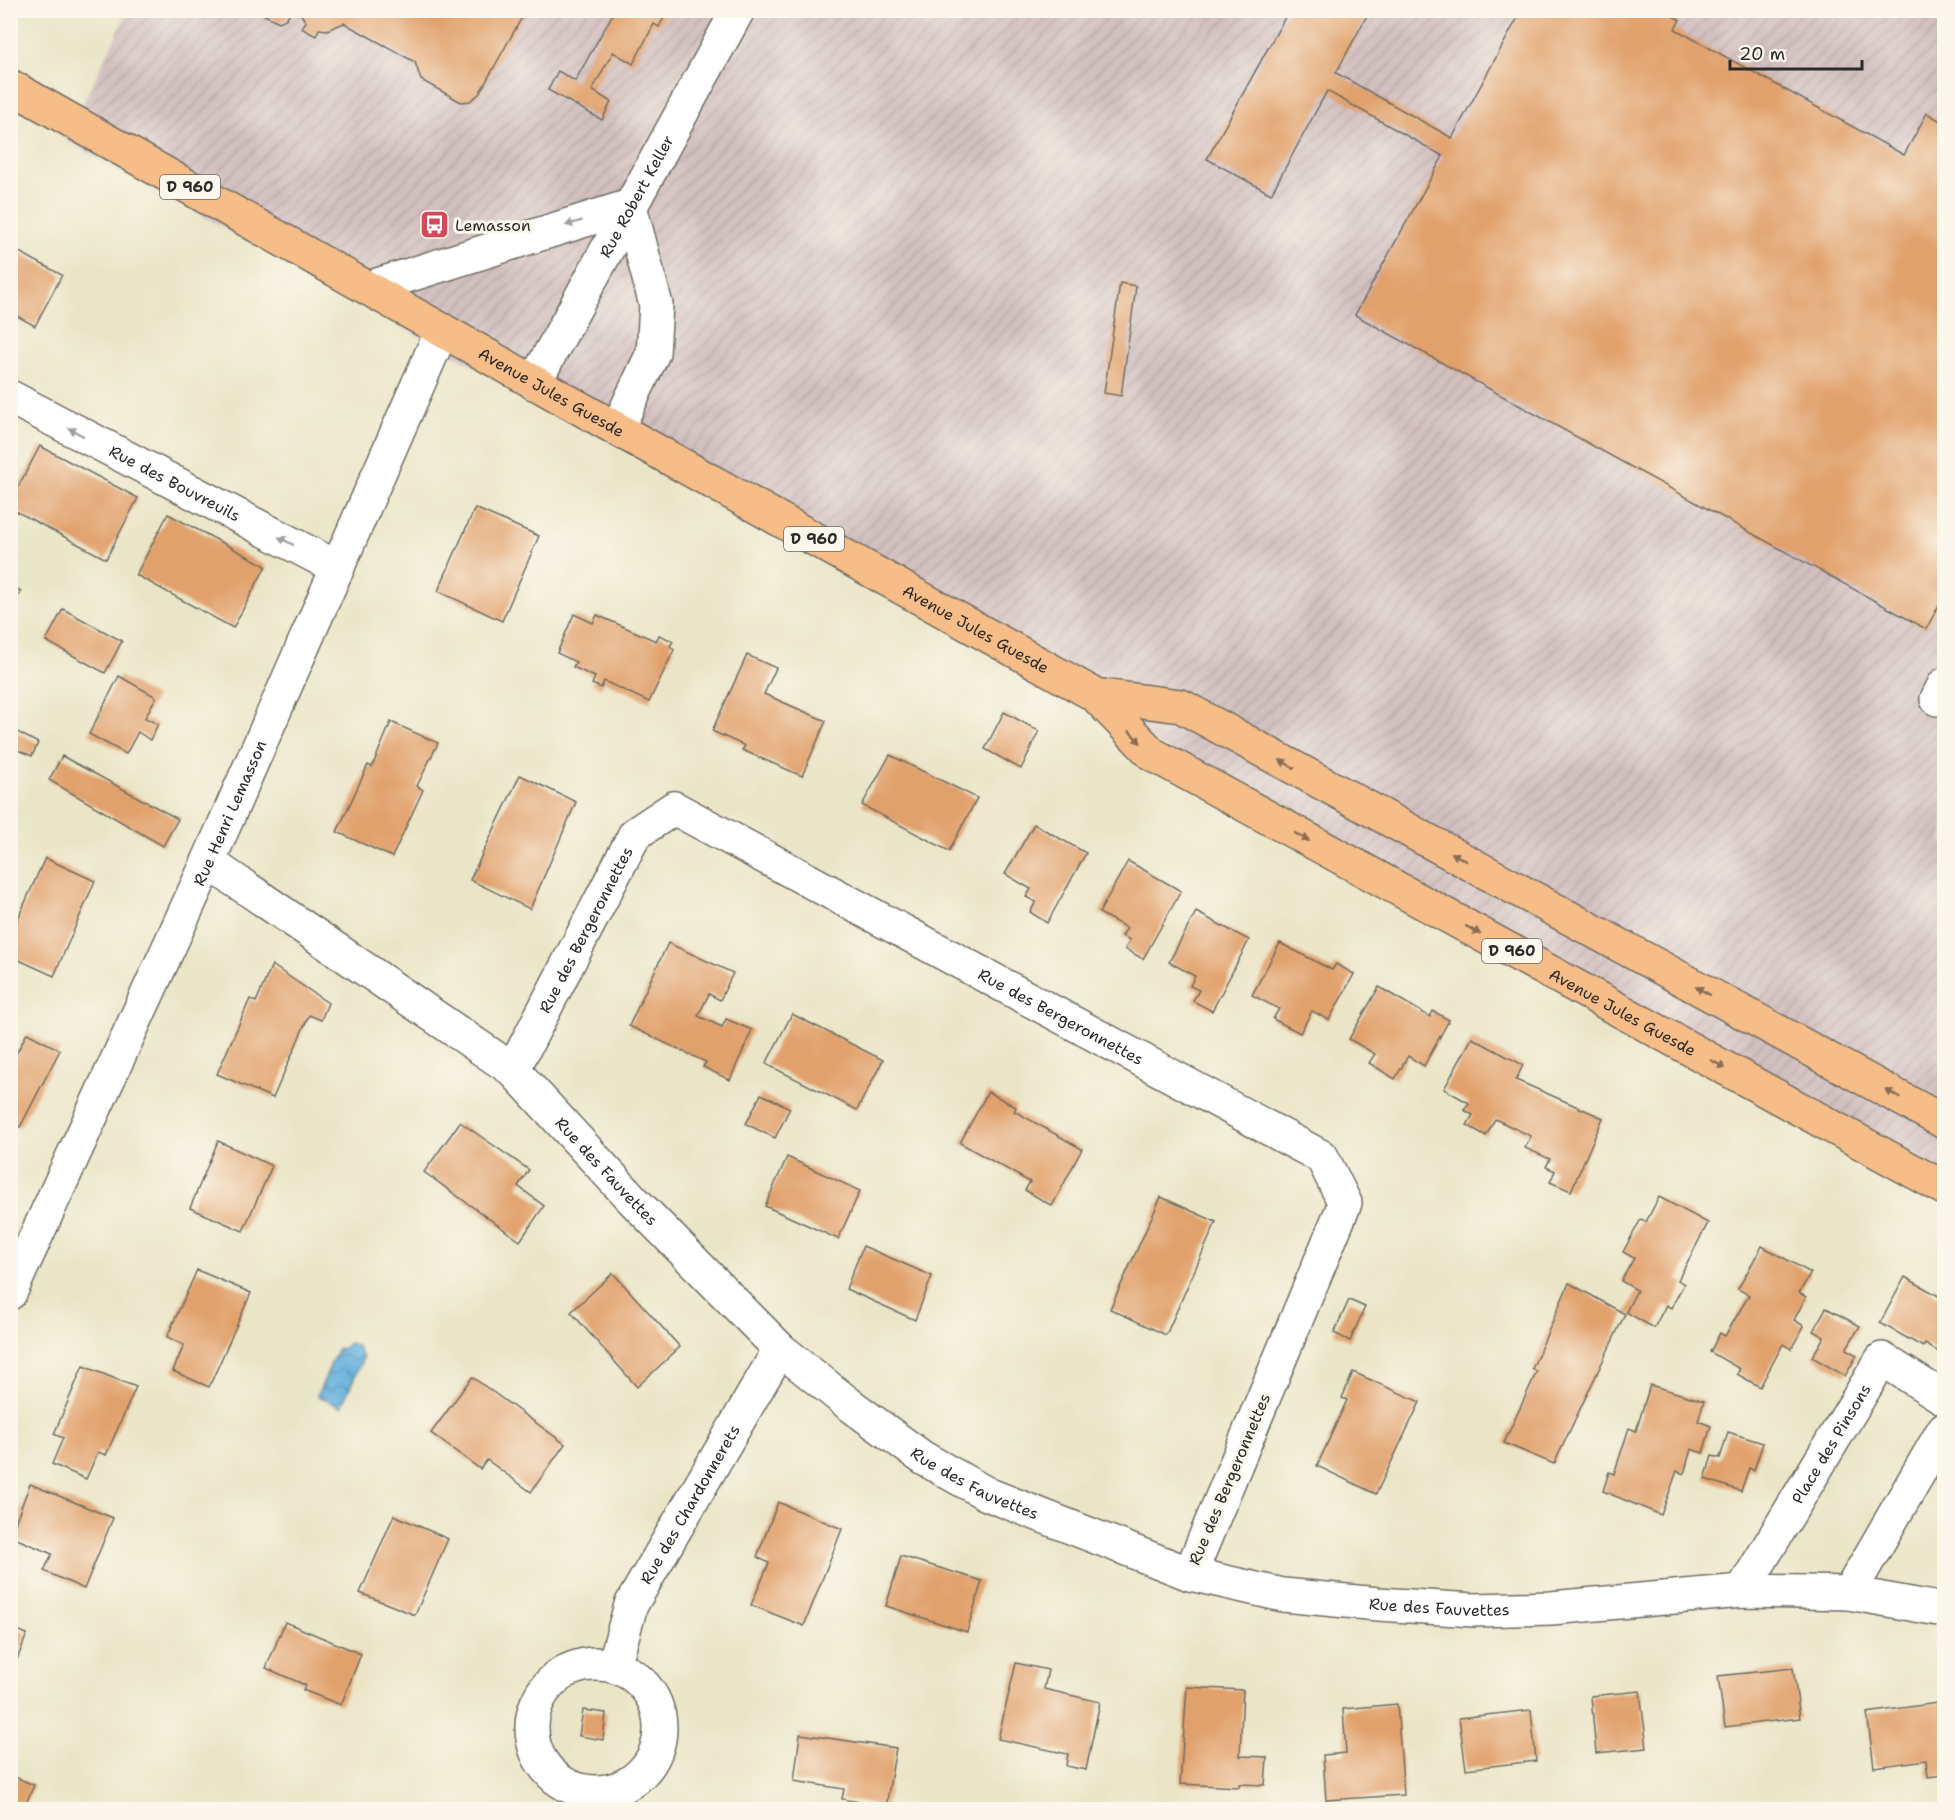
<svg xmlns="http://www.w3.org/2000/svg" width="1955" height="1820" font-family="'Shantell Sans',sans-serif">
  <style>
    .industrial { fill: url(#industrial-furrows) }
    .water { fill: url(#water-waves); stroke: #486e84; stroke-width: 1.5 }
    .building { fill: #e1a16c }
    .lines { fill: none; stroke-linecap: round; stroke-linejoin: round }
    .minor-casing { stroke: #6e6c62; stroke-width: 36 }
    .major-casing { stroke: #6e6c62; stroke-width: 36 }
    .minor { stroke: #fff; stroke-width: 33 }
    .major { stroke: #f7bd88; stroke-width: 33 }
    .oneway { fill: #a0a0a0 }
    .oneway2 { fill: #876d55 }
    .labels { text-anchor: middle; stroke-width: 6; stroke-linejoin: round; paint-order: stroke }
    .shield { fill: #fbf7ec; stroke: #696865; stroke-width: 1.5 }
    .shield-label { font-size: 15px; font-weight: bold; fill: #2b2b2b }
    .street-label { font-size: 16px; fill: #2b2b2b; stroke: #fbf7ec }
    .poi-label { font-size: 16px; fill: #2b2b2b; stroke: #fbf7ec; text-anchor: start }
  </style>
  <defs>
    <pattern id="industrial-furrows" width="10" height="10" patternUnits="userSpaceOnUse" patternTransform="scale(1.5)"><rect width="10" height="10" fill="#d2bfbf"/><path d="M-1 1l2-2M0 10L10 0M9 11l2-2" fill="none" stroke="#b4a4a4"/></pattern>
    <pattern id="water-waves" width="16" height="10" patternUnits="userSpaceOnUse" patternTransform="scale(1.5)"><rect width="16" height="10" fill="#64b0dd"/><path d="M0 5q4-4 8 0t8 0" fill="none" stroke="#538fb3"/></pattern>
  </defs>
  <rect width="100%" height="100%" fill="#fbf7ec"/>
  <filter id="ink" filterUnits="userSpaceOnUse"><feTurbulence type="fractalNoise" baseFrequency=".0167" numOctaves="2"/><feDisplacementMap in="SourceGraphic" scale="12" xChannelSelector="R" yChannelSelector="G"/><feConvolveMatrix kernelMatrix="1 2 1 2 8 2 1 2 1" color-interpolation-filters="sRGB"/></filter>
  <filter id="wash" filterUnits="userSpaceOnUse"><feTurbulence type="fractalNoise" baseFrequency=".008" numOctaves="4" result="noise"/><feDisplacementMap in="SourceGraphic" scale="24" xChannelSelector="R" yChannelSelector="G"/><feGaussianBlur stdDeviation="1.35" result="paint"/><feColorMatrix in="noise" values="0 0 0 0 0 0 0 0 0 0 0 0 0 0 0 0 0 1.4 0 .05"/><feComposite in="paint" operator="in"/></filter>
  <g filter="url(#wash)">
    <rect width="100%" height="100%" fill="#ebe5c7"/>
    <path class="industrial" d="M 128,11 L 1944,11 L 1944,1179 L 65,140 Z"/>
    <path class="water" d="M 349,1343 L 357,1346 L 363,1358 L 341,1407 L 317,1396 L 338,1348 L 342,1349 Z"/>
    <g id="blocks">
      <g class="building">
        <path d="M 254,10 L 292,10 L 286,19 L 279,22 Z"/>
        <path d="M 298,10 L 526,10 L 479,94 L 470,101 L 461,102 L 421,80 L 415,62 L 344,23 L 327,30 L 319,29 L 316,36 L 301,28 L 306,22 Z"/>
        <path d="M 615,10 L 668,10 L 659,27 L 654,24 L 633,64 L 613,52 L 592,90 L 611,102 L 602,120 L 548,90 L 558,71 L 575,81 Z"/>
        <path d="M 1289,10 L 1370,10 L 1336,73 L 1452,138 L 1522,10 L 1662,10 L 1680,20 L 1675,29 L 1904,155 L 1927,113 L 1944,123 L 1944,596 L 1926,629 L 1355,315 L 1443,156 L 1327,91 L 1271,194 L 1207,159 Z"/>
        <path d="M 10,247 L 62,275 L 35,326 L 10,312 Z"/>
        <path d="M 1120,283 L 1136,286 L 1121,396 L 1104,393 Z"/>
        <path d="M 40,446 L 138,498 L 106,559 L 10,508 L 10,502 Z"/>
        <path d="M 475,508 L 539,536 L 502,621 L 438,591 Z"/>
        <path d="M 168,514 L 266,566 L 233,628 L 136,575 Z"/>
        <path d="M 10,586 L 21,591 L 10,612 Z"/>
        <path d="M 63,609 L 122,641 L 105,673 L 46,641 Z"/>
        <path d="M 574,614 L 593,623 L 597,615 L 656,641 L 659,635 L 673,641 L 670,646 L 674,650 L 649,702 L 604,681 L 601,688 L 592,684 L 595,677 L 573,667 L 576,662 L 557,653 Z"/>
        <path d="M 747,655 L 776,668 L 764,694 L 826,721 L 802,776 L 742,750 L 745,746 L 712,731 Z"/>
        <path d="M 119,676 L 156,697 L 145,718 L 158,724 L 150,740 L 138,732 L 126,754 L 89,734 Z"/>
        <path d="M 1004,712 L 1039,731 L 1021,769 L 985,749 Z"/>
        <path d="M 391,722 L 438,743 L 417,786 L 423,790 L 392,857 L 337,832 L 368,765 L 372,767 Z"/>
        <path d="M 10,728 L 38,743 L 32,756 L 10,747 Z"/>
        <path d="M 890,755 L 977,798 L 949,851 L 862,805 Z"/>
        <path d="M 62,756 L 178,819 L 163,846 L 49,780 Z"/>
        <path d="M 520,775 L 576,802 L 530,909 L 470,880 Z"/>
        <path d="M 1034,824 L 1086,853 L 1047,923 L 1030,912 L 1036,902 L 1026,897 L 1031,889 L 1005,874 Z"/>
        <path d="M 45,858 L 95,881 L 54,976 L 10,956 L 10,936 Z"/>
        <path d="M 1128,861 L 1181,891 L 1143,959 L 1125,949 L 1130,940 L 1122,936 L 1127,928 L 1099,913 Z"/>
        <path d="M 1196,912 L 1249,940 L 1212,1011 L 1193,1001 L 1199,990 L 1190,986 L 1195,976 L 1169,962 Z"/>
        <path d="M 668,943 L 733,973 L 720,1000 L 709,994 L 698,1016 L 722,1027 L 726,1019 L 752,1030 L 730,1080 L 703,1067 L 706,1062 L 629,1026 Z"/>
        <path d="M 1280,943 L 1332,970 L 1336,964 L 1354,974 L 1329,1020 L 1312,1011 L 1300,1033 L 1273,1019 L 1279,1009 L 1252,995 Z"/>
        <path d="M 272,965 L 328,1003 L 321,1020 L 309,1015 L 273,1098 L 217,1074 L 250,999 L 256,1002 Z"/>
        <path d="M 1379,987 L 1430,1017 L 1433,1011 L 1449,1020 L 1424,1066 L 1408,1056 L 1395,1079 L 1369,1063 L 1375,1054 L 1349,1039 Z"/>
        <path d="M 792,1014 L 883,1060 L 857,1110 L 766,1064 Z"/>
        <path d="M 27,1033 L 60,1050 L 20,1127 L 10,1122 L 10,1066 Z"/>
        <path d="M 1472,1038 L 1523,1065 L 1516,1080 L 1603,1118 L 1571,1191 L 1550,1182 L 1555,1171 L 1546,1167 L 1550,1159 L 1525,1148 L 1531,1136 L 1495,1119 L 1486,1136 L 1467,1125 L 1473,1115 L 1464,1110 L 1469,1103 L 1444,1089 Z"/>
        <path d="M 988,1092 L 1016,1107 L 1014,1111 L 1082,1149 L 1052,1206 L 1025,1190 L 1030,1182 L 960,1143 Z"/>
        <path d="M 761,1094 L 790,1108 L 775,1138 L 746,1124 Z"/>
        <path d="M 460,1122 L 529,1170 L 518,1186 L 544,1206 L 520,1241 L 424,1172 Z"/>
        <path d="M 218,1141 L 272,1166 L 243,1231 L 190,1208 Z"/>
        <path d="M 787,1157 L 860,1191 L 838,1239 L 765,1206 Z"/>
        <path d="M 1161,1197 L 1216,1222 L 1166,1335 L 1110,1309 Z"/>
        <path d="M 1659,1197 L 1708,1223 L 1678,1280 L 1684,1284 L 1671,1308 L 1666,1305 L 1654,1328 L 1626,1312 L 1637,1290 L 1621,1281 L 1634,1258 L 1623,1252 L 1641,1219 L 1646,1222 Z"/>
        <path d="M 863,1246 L 932,1276 L 915,1320 L 846,1289 Z"/>
        <path d="M 1762,1246 L 1811,1273 L 1799,1293 L 1806,1297 L 1794,1320 L 1804,1326 L 1791,1349 L 1783,1344 L 1760,1387 L 1737,1374 L 1740,1369 L 1710,1352 L 1720,1333 L 1725,1336 L 1749,1295 L 1738,1289 Z"/>
        <path d="M 197,1270 L 251,1293 L 209,1387 L 173,1371 L 184,1345 L 167,1337 Z"/>
        <path d="M 613,1273 L 680,1347 L 637,1387 L 571,1312 Z"/>
        <path d="M 1905,1277 L 1944,1299 L 1944,1355 L 1925,1344 L 1923,1347 L 1880,1323 Z"/>
        <path d="M 1569,1283 L 1625,1314 L 1554,1464 L 1504,1443 L 1537,1371 L 1532,1369 Z"/>
        <path d="M 1349,1300 L 1365,1307 L 1350,1341 L 1334,1333 Z"/>
        <path d="M 1826,1308 L 1860,1326 L 1846,1349 L 1857,1355 L 1845,1376 L 1812,1357 L 1824,1337 L 1813,1331 Z"/>
        <path d="M 83,1366 L 136,1387 L 106,1455 L 98,1452 L 86,1479 L 52,1464 L 63,1438 L 54,1434 Z"/>
        <path d="M 1353,1372 L 1420,1402 L 1376,1494 L 1317,1466 L 1347,1400 L 1342,1398 Z"/>
        <path d="M 472,1377 L 565,1444 L 531,1492 L 487,1460 L 480,1469 L 431,1433 Z"/>
        <path d="M 1650,1385 L 1704,1401 L 1698,1421 L 1711,1426 L 1703,1453 L 1691,1449 L 1684,1474 L 1677,1471 L 1661,1515 L 1603,1491 L 1609,1472 L 1614,1474 L 1629,1428 L 1636,1431 Z"/>
        <path d="M 1728,1432 L 1763,1443 L 1754,1470 L 1749,1468 L 1741,1491 L 1705,1479 L 1712,1456 L 1720,1458 Z"/>
        <path d="M 30,1484 L 113,1518 L 84,1589 L 44,1571 L 52,1554 L 10,1536 Z"/>
        <path d="M 778,1502 L 842,1529 L 804,1626 L 751,1605 L 769,1563 L 757,1557 Z"/>
        <path d="M 394,1515 L 448,1539 L 415,1615 L 360,1593 Z"/>
        <path d="M 901,1556 L 982,1581 L 967,1632 L 886,1606 Z"/>
        <path d="M 285,1622 L 361,1654 L 341,1705 L 303,1690 L 305,1685 L 266,1668 Z"/>
        <path d="M 10,1627 L 27,1634 L 11,1675 L 10,1675 Z"/>
        <path d="M 1016,1663 L 1048,1670 L 1044,1689 L 1100,1702 L 1086,1770 L 1066,1766 L 1068,1754 L 998,1739 Z"/>
        <path d="M 1793,1668 L 1800,1718 L 1725,1727 L 1718,1676 Z"/>
        <path d="M 1187,1687 L 1243,1690 L 1240,1756 L 1267,1757 L 1265,1785 L 1239,1784 L 1239,1787 L 1180,1784 Z"/>
        <path d="M 1640,1691 L 1647,1748 L 1596,1753 L 1591,1696 Z"/>
        <path d="M 1944,1702 L 1944,1775 L 1928,1777 L 1926,1760 L 1874,1767 L 1867,1713 Z"/>
        <path d="M 1397,1704 L 1404,1795 L 1326,1800 L 1323,1755 L 1346,1753 L 1343,1709 Z"/>
        <path d="M 583,1710 L 606,1713 L 603,1740 L 579,1736 Z"/>
        <path d="M 1531,1710 L 1536,1761 L 1466,1769 L 1459,1718 Z"/>
        <path d="M 800,1734 L 896,1748 L 886,1807 L 842,1799 L 844,1789 L 794,1781 Z"/>
        <path d="M 10,1775 L 34,1785 L 23,1810 L 10,1810 Z"/>
      </g>
    </g>
  </g>
  <g filter="url(#ink)">
    <use href="#blocks" fill-opacity="0" stroke="#6e6c62" stroke-width="1.5"/>
    <g class="lines">
      <defs>
        <g id="minor">
          <path d="M 368,288 L 630,206"/>
          <path id="s1" d="M 534,383 L 738,10"/>
          <path id="s2" d="M 10,397 L 338,568"/>
          <path d="M 617,429 L 653,353 L 656,305 L 630,206"/>
          <path d="M 1937,699 L 1944,685"/>
          <path id="s3" d="M 208,862 L 513,1070 L 632,1199 L 780,1349 L 849,1404 L 923,1458 L 987,1494 L 1190,1574 L 1283,1595 L 1378,1604 L 1474,1610 L 1551,1608 L 1742,1591 L 1805,1592 L 1849,1593 L 1944,1610"/>
          <path id="s4" d="M 513,1070 L 635,834 L 674,808 L 1322,1157 L 1345,1203 L 1190,1574"/>
          <path id="s5" d="M 10,1293 L 208,862 L 442,330"/>
          <path id="s6" d="M 1742,1591 L 1882,1359 L 1944,1398"/>
          <path d="M 1849,1593 L 1944,1429"/>
          <circle cx="596" cy="1728" r="64"/>
          <path id="s7" d="M 614,1666 L 631,1605 L 780,1349"/>
        </g>
        <g id="major">
          <path id="s8" d="M 10,86 L 617,429 L 1095,695 L 1152,754 L 1944,1188"/>
          <path d="M 1095,695 L 1181,706 L 1944,1122"/>
        </g>
      </defs>
      <use href="#minor" class="minor-casing"/>
      <use href="#major" class="major-casing"/>
      <use href="#minor" class="minor"/>
      <use href="#major" class="major"/>
    </g>
    <defs><path id="oneway-solid" d="M-6-.8H1V-3.2L6.5 0L1 3.2V.8H-6Z" transform="scale(1.5)"/></defs>
    <g class="oneway">
      <use href="#oneway-solid" transform="translate(574 223) rotate(163)"/>
      <use href="#oneway-solid" transform="translate(76 432) rotate(-152)"/>
      <use href="#oneway-solid" transform="translate(286 541) rotate(-152)"/>
    </g>
    <g class="oneway2">
      <use href="#oneway-solid" transform="translate(1135 737) rotate(47)"/>
      <use href="#oneway-solid" transform="translate(1287 764) rotate(-151)"/>
      <use href="#oneway-solid" transform="translate(1302 837) rotate(29)"/>
      <use href="#oneway-solid" transform="translate(1459 857) rotate(-151)"/>
      <use href="#oneway-solid" transform="translate(1473 930) rotate(29)"/>
      <use href="#oneway-solid" transform="translate(1703 991) rotate(-151)"/>
      <use href="#oneway-solid" transform="translate(1718 1064) rotate(29)"/>
      <use href="#oneway-solid" transform="translate(1893 1094) rotate(-151)"/>
    </g>
  </g>
  <defs>
    <symbol id="bus-square" viewBox="-11 -11 22 22"><rect x="-9" y="-9" width="18" height="18" rx="4" fill="#d1495b" stroke="#fbf7ec"/><path d="M-5-6H5V4H4V6H2V4H-2V6H-4V4H-5ZM-3.5-4V0h7V-4ZM-3.5 1.2v1.5H-2V1.2ZM2 1.2v1.5H3.5V1.2Z" fill="#fff"/></symbol>
  </defs>
  <g fill-rule="evenodd">
    <use href="#bus-square" x="418" y="208" width="33" height="33"/>
  </g>
  <g class="labels">
    <g class="shield">
      <rect x="160" y="175" width="60" height="24" rx="4.5"/>
      <rect x="784" y="527" width="60" height="24" rx="4.5"/>
      <rect x="1482" y="939" width="60" height="24" rx="4.5"/>
    </g>
    <g class="shield-label">
      <text x="190" y="192">D 960</text>
      <text x="814" y="544">D 960</text>
      <text x="1512" y="956">D 960</text>
    </g>
    <g class="street-label">
      <text dy="6" stroke="none"><textPath href="#s1" startOffset="213">Rue Robert Keller</textPath></text>
      <text dy="6" stroke="none"><textPath href="#s8" startOffset="622">Avenue Jules Guesde</textPath></text>
      <text dy="6" stroke="none"><textPath href="#s2" startOffset="186">Rue des Bouvreuils</textPath></text>
      <text dy="6" stroke="none"><textPath href="#s8" startOffset="1108">Avenue Jules Guesde</textPath></text>
      <text dy="6" stroke="none"><textPath href="#s5" startOffset="528">Rue Henri Lemasson</textPath></text>
      <text dy="6" stroke="none"><textPath href="#s4" startOffset="158">Rue des Bergeronnettes</textPath></text>
      <text dy="6" stroke="none"><textPath href="#s8" startOffset="1863">Avenue Jules Guesde</textPath></text>
      <text dy="6" stroke="none"><textPath href="#s4" startOffset="752">Rue des Bergeronnettes</textPath></text>
      <text dy="6" stroke="none"><textPath href="#s3" startOffset="507">Rue des Fauvettes</textPath></text>
      <text dy="6" stroke="none"><textPath href="#s6" startOffset="172">Place des Pinsons</textPath></text>
      <text transform="translate(1229 1479) rotate(-67)" y="6">Rue des Bergeronnettes</text>
      <text dy="6" stroke="none"><textPath href="#s3" startOffset="993">Rue des Fauvettes</textPath></text>
      <text dy="6" stroke="none"><textPath href="#s7" startOffset="180">Rue des Chardonnerets</textPath></text>
      <text dy="6" stroke="none"><textPath href="#s3" startOffset="1479">Rue des Fauvettes</textPath></text>
    </g>
    <g class="poi-label">
      <text x="455" y="231">Lemasson</text>
    </g>
  </g>
  <rect width="1955" height="1820" fill="none" stroke="#fbf7ec" stroke-width="36"/>
  <path d="M1730 60v9h132v-9" fill="none" stroke="#2b2b2b" stroke-width="3"/>
  <text x="1739" y="60" font-size="18" fill="#2b2b2b" stroke="#fbf7ec" stroke-width="4.5" paint-order="stroke">20 m</text>
</svg>
